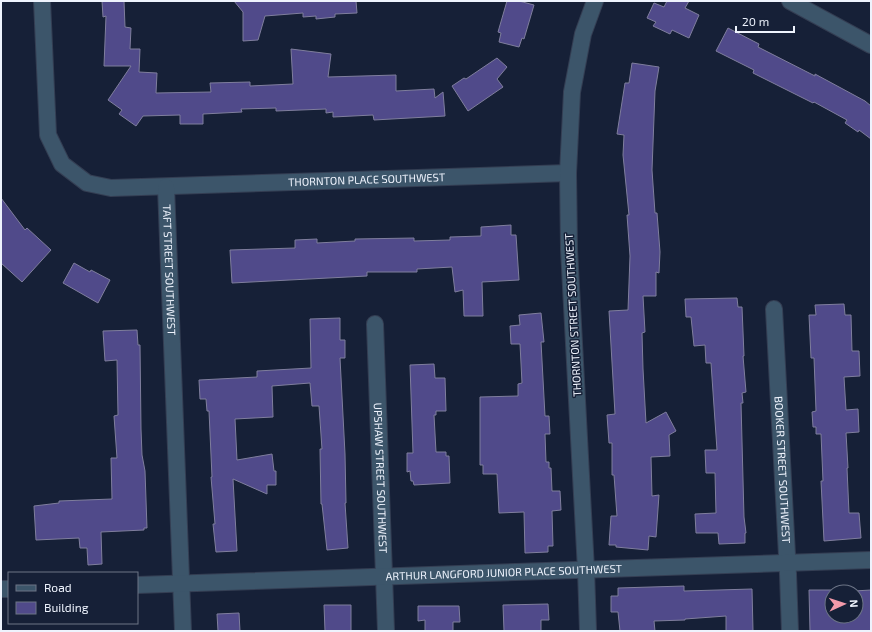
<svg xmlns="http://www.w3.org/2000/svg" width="872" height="632" font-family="'Exo 2',sans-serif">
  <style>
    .building { fill: #504a8a; stroke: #7f7e9d; fill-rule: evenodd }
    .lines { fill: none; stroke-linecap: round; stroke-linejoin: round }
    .street-casing { stroke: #343e53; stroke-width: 18 }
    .street { stroke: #3c556a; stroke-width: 16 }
    .labels { text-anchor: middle; stroke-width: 3; stroke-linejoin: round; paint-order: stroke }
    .street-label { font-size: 11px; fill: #eef3fd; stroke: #162037 }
  </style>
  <rect width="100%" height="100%" fill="#162037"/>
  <g class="building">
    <path d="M 102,1 L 124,1 L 125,27 L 131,28 L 130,49 L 140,49 L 139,72 L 157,73 L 156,93 L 211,92 L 210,83 L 250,82 L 250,86 L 293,84 L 291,49 L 331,54 L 328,77 L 396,75 L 396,91 L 434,89 L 435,98 L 443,92 L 445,116 L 374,120 L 373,115 L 333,117 L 333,112 L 326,113 L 326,109 L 276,111 L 276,108 L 241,109 L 242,112 L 203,114 L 203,124 L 180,124 L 180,115 L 143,116 L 136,126 L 119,114 L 122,110 L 108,100 L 131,66 L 104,66 L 106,16 L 103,17 Z"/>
    <path d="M 234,1 L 356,1 L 357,13 L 335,14 L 335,17 L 316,19 L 316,16 L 303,17 L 303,13 L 265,16 L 258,40 L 243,41 L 243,12 Z"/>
    <path d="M 507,1 L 519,1 L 534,5 L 524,39 L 522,38 L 519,47 L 499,42 L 501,33 L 498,32 Z"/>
    <path d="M 667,1 L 689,1 L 685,8 L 699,15 L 689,38 L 672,30 L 670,34 L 653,26 L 656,22 L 647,18 L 654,3 L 664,7 Z"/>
    <path d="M 728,28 L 759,44 L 758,47 L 815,76 L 815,74 L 865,101 L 871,106 L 871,139 L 859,130 L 858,132 L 845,123 L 847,120 L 814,102 L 813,103 L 753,73 L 754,70 L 716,51 Z"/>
    <path d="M 497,58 L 507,67 L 497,79 L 503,87 L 468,111 L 452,86 L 464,78 L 466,79 Z"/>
    <path d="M 632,63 L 659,67 L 655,91 L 652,170 L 655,213 L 657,213 L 660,252 L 659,273 L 656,272 L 656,296 L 643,296 L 645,332 L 642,333 L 643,369 L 646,423 L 666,412 L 676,431 L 669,435 L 670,456 L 651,457 L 652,496 L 659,495 L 656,537 L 649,536 L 648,550 L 616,547 L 616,545 L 609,545 L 611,516 L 617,516 L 614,475 L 612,475 L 612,443 L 609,443 L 607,415 L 615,414 L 609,311 L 628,310 L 630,256 L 627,215 L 629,215 L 623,155 L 624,135 L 617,134 L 625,83 L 629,83 Z"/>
    <path d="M 1,198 L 25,230 L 27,228 L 51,250 L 22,282 L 1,263 Z"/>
    <path d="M 511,225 L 511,235 L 516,235 L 519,280 L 482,282 L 483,316 L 464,316 L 463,290 L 455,292 L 452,267 L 417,269 L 417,272 L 367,272 L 367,276 L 232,283 L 230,250 L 295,248 L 295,240 L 317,239 L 317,243 L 355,241 L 355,239 L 414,238 L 414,241 L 450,240 L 450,237 L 481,236 L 481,227 Z"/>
    <path d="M 74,263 L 90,272 L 91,270 L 110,280 L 98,303 L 63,283 Z"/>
    <path d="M 737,298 L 738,307 L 742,307 L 744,356 L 743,356 L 746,392 L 742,393 L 743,403 L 741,403 L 744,517 L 746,533 L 745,533 L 745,543 L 719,544 L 718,533 L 696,533 L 695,514 L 716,513 L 715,473 L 706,473 L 705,450 L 717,450 L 711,363 L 706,363 L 705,345 L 694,346 L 691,317 L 686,317 L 685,299 Z"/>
    <path d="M 844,304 L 845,315 L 851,315 L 852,351 L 859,351 L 860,376 L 844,377 L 846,410 L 858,409 L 859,432 L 846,433 L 848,468 L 847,468 L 849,513 L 859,513 L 861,538 L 824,541 L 821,481 L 823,481 L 821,434 L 816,434 L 816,427 L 813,427 L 812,412 L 816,411 L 814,358 L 811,358 L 809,315 L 816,315 L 815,305 Z"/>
    <path d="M 541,313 L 544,342 L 541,342 L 545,416 L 549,416 L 550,434 L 545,434 L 546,462 L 549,462 L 549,468 L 551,468 L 552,491 L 560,491 L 561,510 L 552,511 L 553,546 L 548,546 L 548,552 L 525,553 L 524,512 L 499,513 L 497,474 L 483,474 L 483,465 L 480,465 L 480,397 L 518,396 L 518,384 L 522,383 L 520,344 L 511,344 L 510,326 L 520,325 L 519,315 Z"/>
    <path d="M 340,318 L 340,340 L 345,340 L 345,358 L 340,358 L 345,454 L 346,503 L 345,503 L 348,548 L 327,550 L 322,504 L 321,504 L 320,449 L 322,449 L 319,406 L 312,406 L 310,383 L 272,386 L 273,417 L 235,419 L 237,460 L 272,454 L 274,471 L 276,471 L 276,485 L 267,485 L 267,494 L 233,479 L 237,551 L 216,552 L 213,524 L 215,524 L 211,477 L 212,477 L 209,411 L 207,411 L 206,399 L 200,399 L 199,380 L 257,377 L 257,371 L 311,368 L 310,319 Z"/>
    <path d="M 137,330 L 138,345 L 140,345 L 141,429 L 142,455 L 145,471 L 147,528 L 144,528 L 144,530 L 101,532 L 102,564 L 88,565 L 87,548 L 80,548 L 79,538 L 36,540 L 34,506 L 59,503 L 59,501 L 112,499 L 111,458 L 117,458 L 114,416 L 118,415 L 117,360 L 105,361 L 103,331 Z"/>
    <path d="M 434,364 L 435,378 L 445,378 L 446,411 L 436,411 L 436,415 L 434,415 L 436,452 L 446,452 L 446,456 L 449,456 L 450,483 L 414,485 L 413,481 L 411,481 L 410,471 L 407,472 L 407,453 L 413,453 L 410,365 Z"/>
    <path d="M 684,586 L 684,591 L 752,589 L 753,631 L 726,631 L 726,616 L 685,619 L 685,620 L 654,621 L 655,631 L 620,631 L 618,612 L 611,612 L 611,596 L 618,596 L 618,588 Z"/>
    <path d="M 809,590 L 837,590 L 837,592 L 871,590 L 871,631 L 810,631 ZM 832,592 L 856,592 L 856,616 L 832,616 Z"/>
    <path d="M 548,604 L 549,620 L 541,620 L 541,631 L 504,631 L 503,605 Z"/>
    <path d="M 324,605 L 351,605 L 351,631 L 325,631 Z"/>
    <path d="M 418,606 L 459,606 L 460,622 L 453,622 L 453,631 L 425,631 L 425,620 L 418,621 Z"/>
    <path d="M 239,613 L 240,631 L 218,631 L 217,614 Z"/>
  </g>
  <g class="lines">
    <defs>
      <g id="street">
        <path id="s1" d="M 42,1 L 48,135 L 62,164 L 87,183 L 111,188 L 568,173"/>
        <path d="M 790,1 L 871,45"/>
        <path id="s2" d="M 166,187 L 183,631"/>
        <path id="s3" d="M 774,309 L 788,574 L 790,631"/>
        <path id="s4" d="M 375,324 L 386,631"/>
        <path id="s5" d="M 137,585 L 871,560"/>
        <path d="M 1,589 L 9,589"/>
        <path d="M 588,631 L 586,570 L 569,249 L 568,173 L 572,92 L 583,34 L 595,1"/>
      </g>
    </defs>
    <use href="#street" class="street-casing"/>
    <use href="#street" class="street"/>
  </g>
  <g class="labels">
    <g class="street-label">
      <text dy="4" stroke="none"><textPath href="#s1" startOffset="478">THORNTON PLACE SOUTHWEST</textPath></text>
      <text dy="4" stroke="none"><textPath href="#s2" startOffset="83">TAFT STREET SOUTHWEST</textPath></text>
      <text transform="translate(573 315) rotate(-93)" y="4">THORNTON STREET SOUTHWEST</text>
      <text dy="4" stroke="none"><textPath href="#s3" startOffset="161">BOOKER STREET SOUTHWEST</textPath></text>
      <text dy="4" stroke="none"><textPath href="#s4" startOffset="154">UPSHAW STREET SOUTHWEST</textPath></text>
      <text dy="4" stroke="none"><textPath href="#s5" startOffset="367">ARTHUR LANGFORD JUNIOR PLACE SOUTHWEST</textPath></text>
    </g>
  </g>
  <rect width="872" height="632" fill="none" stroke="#eef3fd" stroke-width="4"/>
  <rect x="8" y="572" width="130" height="52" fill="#162037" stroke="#6c7486"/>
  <rect x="16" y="585" width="20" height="6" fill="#3c556a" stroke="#6c7486"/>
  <text x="44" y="592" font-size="12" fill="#eef3fd">Road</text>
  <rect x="16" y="602" width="20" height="12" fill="#504a8a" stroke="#6c7486"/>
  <text x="44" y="612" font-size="12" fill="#eef3fd">Building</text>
  <g transform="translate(844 604) rotate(87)"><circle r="19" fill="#162037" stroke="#6c7486"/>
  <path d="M0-3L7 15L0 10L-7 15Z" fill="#f39aaa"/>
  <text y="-6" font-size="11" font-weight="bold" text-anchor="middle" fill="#eef3fd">N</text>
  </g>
  <path d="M736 26v6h58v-6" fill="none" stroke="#eef3fd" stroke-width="2"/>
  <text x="742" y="26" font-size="12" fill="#eef3fd" stroke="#162037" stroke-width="3" paint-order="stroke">20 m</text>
</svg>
